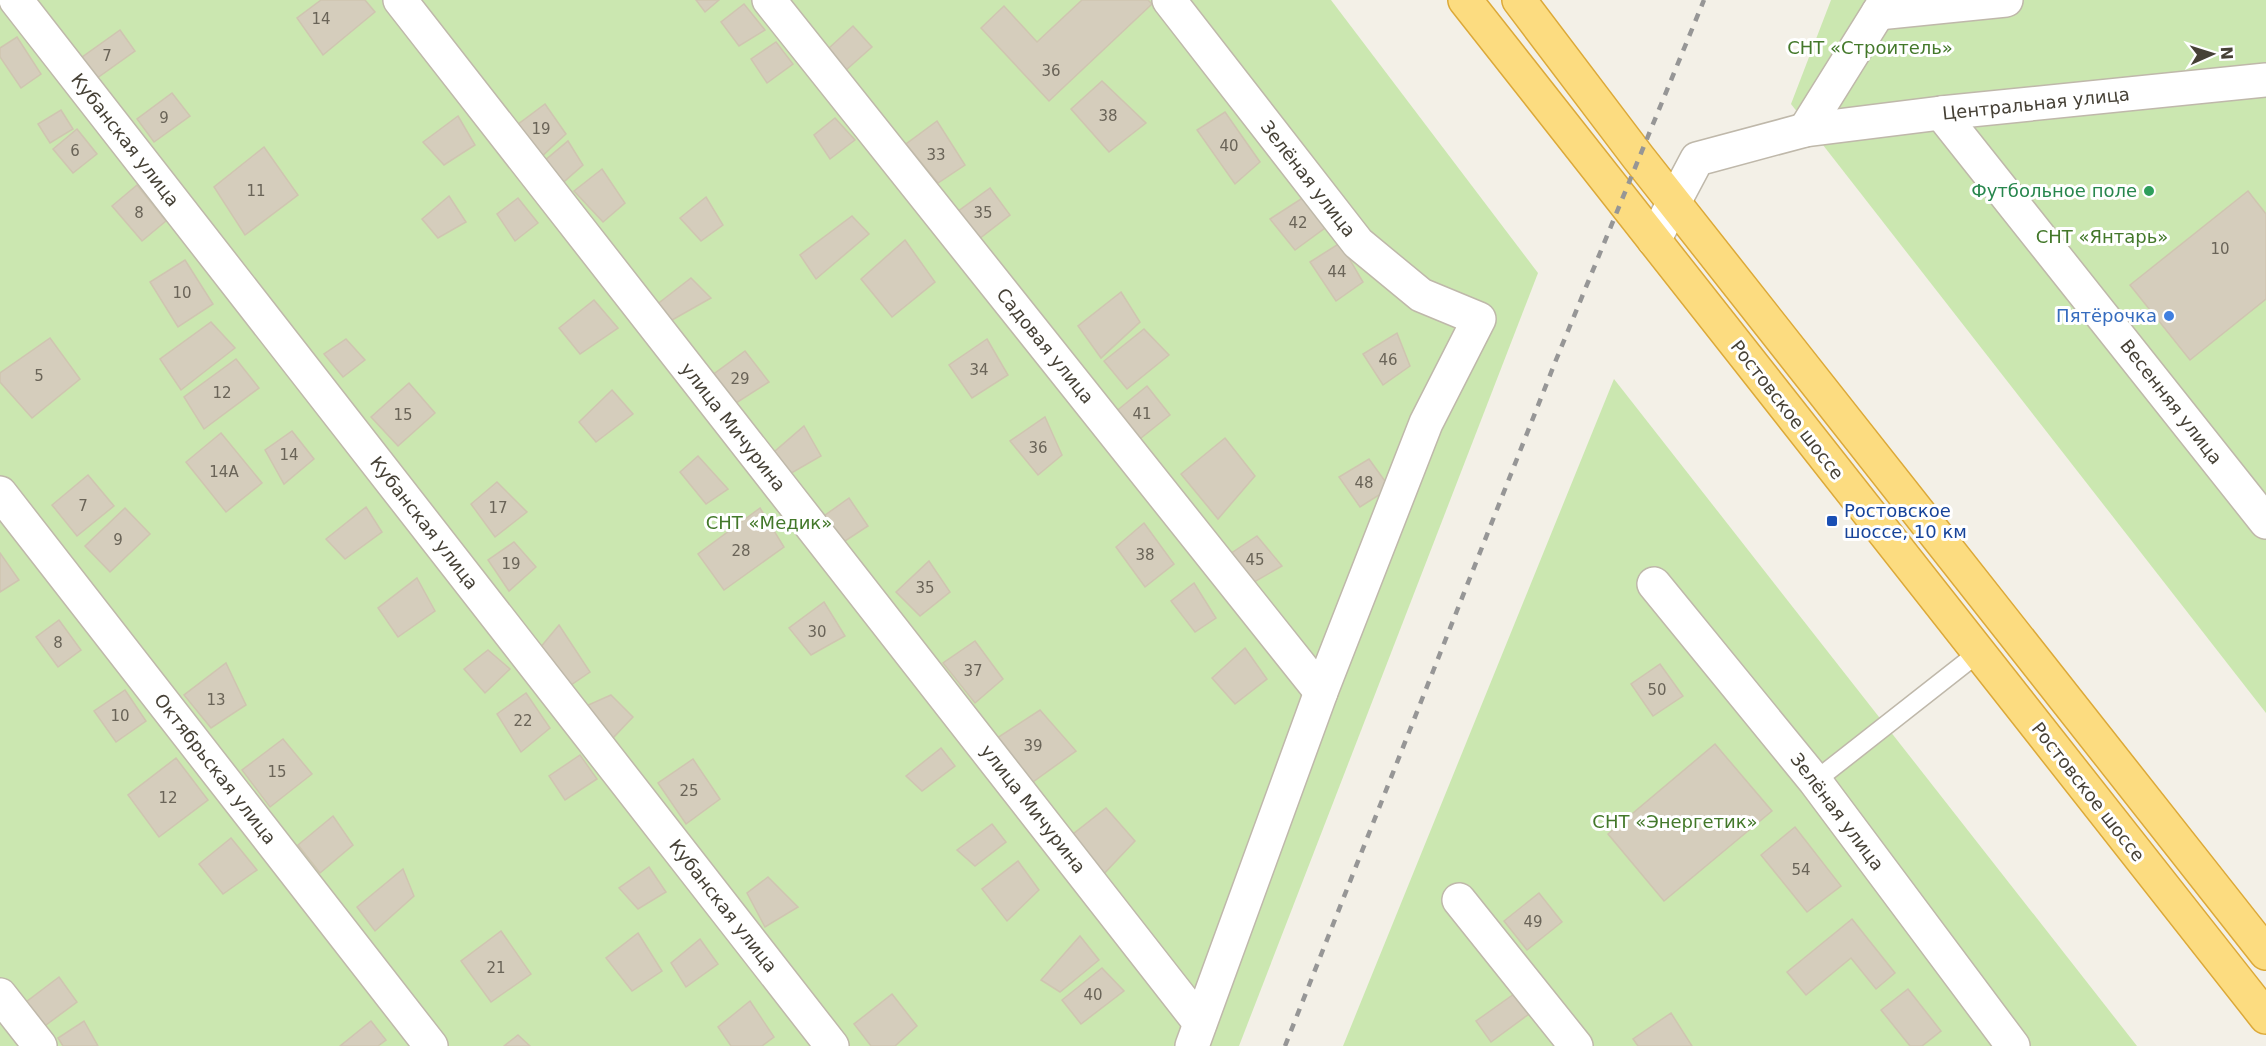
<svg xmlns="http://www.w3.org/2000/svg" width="2266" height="1046" font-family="'DejaVu Sans',sans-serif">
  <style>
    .green { fill: #cbe7b0 }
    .building { fill: #d5cdbc; stroke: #cfc5b0; stroke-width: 1.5 }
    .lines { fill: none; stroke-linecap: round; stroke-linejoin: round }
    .service-casing { stroke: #bfb8aa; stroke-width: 21 }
    .minor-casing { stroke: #bfb8aa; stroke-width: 36 }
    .trunk-casing { stroke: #dca939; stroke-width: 36 }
    .service { stroke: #fff; stroke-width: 18 }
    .minor { stroke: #fff; stroke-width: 33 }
    .trunk { stroke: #fcdc80; stroke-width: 33 }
    .rail { stroke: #969696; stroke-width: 4.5; stroke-dasharray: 8 8; stroke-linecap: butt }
    .leisure-dot { fill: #2e9e5b; stroke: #fff; stroke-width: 2 }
    .shop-dot { fill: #3f7fe0; stroke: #fff; stroke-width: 2 }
    .transit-dot { fill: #1a4fb4; stroke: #fff; stroke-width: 2 }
    .labels { text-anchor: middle; stroke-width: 6; stroke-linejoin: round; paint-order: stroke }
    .number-label { font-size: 15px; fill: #6a6458 }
    .park-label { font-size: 18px; fill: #43782a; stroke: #fff }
    .street-label { font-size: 18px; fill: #464136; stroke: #fff }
    .leisure-label { font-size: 18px; fill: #27864d; stroke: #fff; text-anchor: end }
    .shop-label { font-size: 18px; fill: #366cbe; stroke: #fff; text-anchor: end }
    .transit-label { font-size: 18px; fill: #164399; stroke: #fff; text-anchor: start }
  </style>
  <rect width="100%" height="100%" fill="#f3f0e7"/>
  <g class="green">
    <path d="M 0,0 L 1331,0 L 1538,273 L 1239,1046 L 0,1046 Z"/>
    <path d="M 1831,0 L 2266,0 L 2266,713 L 1791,104 Z"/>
    <path d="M 1614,379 L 2137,1046 L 1343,1046 Z"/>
  </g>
  <g class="building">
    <path d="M 321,0 L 365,0 L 375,12 L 323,55 L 297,18 Z"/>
    <path d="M 696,0 L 719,0 L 705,12 Z"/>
    <path d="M 1082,0 L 1148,0 L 1152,4 L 1049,101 L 981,28 L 1004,6 L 1037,42 Z"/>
    <path d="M 744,4 L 765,30 L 739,46 L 721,22 Z"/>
    <path d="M 853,26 L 872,47 L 845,71 L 829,48 Z"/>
    <path d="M 120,30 L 135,51 L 93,81 L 78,60 Z"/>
    <path d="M 17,37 L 41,74 L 21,88 L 0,57 L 0,48 Z"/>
    <path d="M 776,42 L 793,64 L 767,83 L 751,59 Z"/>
    <path d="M 1102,81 L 1146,123 L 1109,152 L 1071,109 Z"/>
    <path d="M 172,93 L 190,116 L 154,142 L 137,119 Z"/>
    <path d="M 545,104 L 566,134 L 540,158 L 517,125 Z"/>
    <path d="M 61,110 L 73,129 L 50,143 L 38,124 Z"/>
    <path d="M 1225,112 L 1260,162 L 1235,184 L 1197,130 Z"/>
    <path d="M 458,116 L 475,145 L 444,165 L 423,142 Z"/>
    <path d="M 835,118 L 855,140 L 830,159 L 814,135 Z"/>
    <path d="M 937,121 L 965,165 L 938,183 L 906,144 Z"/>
    <path d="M 77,129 L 97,154 L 73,173 L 53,149 Z"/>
    <path d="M 568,141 L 583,165 L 558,187 L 543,162 Z"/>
    <path d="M 264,147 L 298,195 L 245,235 L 214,187 Z"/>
    <path d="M 602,169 L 625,203 L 603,222 L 574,191 Z"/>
    <path d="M 137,185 L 166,221 L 142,241 L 112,206 Z"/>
    <path d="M 990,188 L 1010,215 L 979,239 L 957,212 Z"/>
    <path d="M 2248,191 L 2266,214 L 2266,299 L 2190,360 L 2130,285 Z"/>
    <path d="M 449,196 L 466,222 L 438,238 L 422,219 Z"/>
    <path d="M 706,197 L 723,225 L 701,241 L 680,218 Z"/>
    <path d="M 1304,197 L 1325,228 L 1295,250 L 1270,219 Z"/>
    <path d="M 518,198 L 538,223 L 515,241 L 497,214 Z"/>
    <path d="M 852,216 L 869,234 L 816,279 L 800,255 Z"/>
    <path d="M 905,240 L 935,282 L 892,317 L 861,279 Z"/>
    <path d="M 1340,243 L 1363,282 L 1336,301 L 1310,262 Z"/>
    <path d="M 185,260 L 213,304 L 178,327 L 150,282 Z"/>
    <path d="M 691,278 L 711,298 L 665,324 L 651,309 Z"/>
    <path d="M 1121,292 L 1140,322 L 1101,358 L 1078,326 Z"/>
    <path d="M 594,300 L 618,328 L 580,354 L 559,328 Z"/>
    <path d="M 211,322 L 235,348 L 181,390 L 160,359 Z"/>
    <path d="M 1144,329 L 1169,355 L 1127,389 L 1104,361 Z"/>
    <path d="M 1397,333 L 1410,366 L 1383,385 L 1363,354 Z"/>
    <path d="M 50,338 L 80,379 L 32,418 L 0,382 L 0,373 Z"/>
    <path d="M 346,339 L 365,360 L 343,377 L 324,354 Z"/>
    <path d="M 987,339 L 1008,375 L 972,398 L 949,365 Z"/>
    <path d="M 745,351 L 769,382 L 733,405 L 711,376 Z"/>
    <path d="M 236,359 L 259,388 L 204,429 L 184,397 Z"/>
    <path d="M 409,383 L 435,413 L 398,446 L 371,417 Z"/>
    <path d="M 1147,386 L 1170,415 L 1136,442 L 1114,413 Z"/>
    <path d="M 612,390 L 633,414 L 596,442 L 579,422 Z"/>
    <path d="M 1045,417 L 1062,455 L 1038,475 L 1010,441 Z"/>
    <path d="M 804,426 L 821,456 L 788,475 L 774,452 Z"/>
    <path d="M 292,431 L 314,459 L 284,484 L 265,450 Z"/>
    <path d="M 221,433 L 262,483 L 226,512 L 186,462 Z"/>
    <path d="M 1225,438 L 1255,476 L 1218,519 L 1181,474 Z"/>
    <path d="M 698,456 L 728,489 L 706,504 L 680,472 Z"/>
    <path d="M 1369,459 L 1390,488 L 1360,507 L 1339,477 Z"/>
    <path d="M 88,475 L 114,506 L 77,536 L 52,505 Z"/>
    <path d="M 497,482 L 527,512 L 495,537 L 471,504 Z"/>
    <path d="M 849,498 L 868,526 L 839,545 L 821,518 Z"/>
    <path d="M 366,507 L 382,532 L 345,559 L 326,539 Z"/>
    <path d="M 125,508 L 150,534 L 110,572 L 85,546 Z"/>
    <path d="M 760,508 L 784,547 L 724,590 L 698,554 Z"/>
    <path d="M 1144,523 L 1174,564 L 1145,587 L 1116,547 Z"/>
    <path d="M 1257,536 L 1282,566 L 1249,585 L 1230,554 Z"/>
    <path d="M 514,542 L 536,567 L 509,591 L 488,560 Z"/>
    <path d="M 0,553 L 19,580 L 0,592 Z"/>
    <path d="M 929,561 L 950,592 L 920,616 L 896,592 Z"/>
    <path d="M 417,578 L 435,611 L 398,637 L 378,608 Z"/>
    <path d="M 1194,583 L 1216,618 L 1195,632 L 1171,601 Z"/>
    <path d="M 824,602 L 845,636 L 811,655 L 789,628 Z"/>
    <path d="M 59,620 L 81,650 L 58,667 L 36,637 Z"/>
    <path d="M 559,625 L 590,672 L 568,687 L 539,649 Z"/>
    <path d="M 975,641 L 1003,679 L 975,703 L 943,663 Z"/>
    <path d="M 1245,648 L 1267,679 L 1235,704 L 1212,678 Z"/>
    <path d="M 488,650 L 510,669 L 485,693 L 464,669 Z"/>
    <path d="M 226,663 L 246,705 L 211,728 L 184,695 Z"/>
    <path d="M 1660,664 L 1683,696 L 1653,716 L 1631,684 Z"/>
    <path d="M 125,690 L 146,721 L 116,742 L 94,711 Z"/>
    <path d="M 526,693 L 550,728 L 521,752 L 497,714 Z"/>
    <path d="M 611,695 L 633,717 L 612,739 L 586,706 Z"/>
    <path d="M 1040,710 L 1076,751 L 1026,787 L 991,742 Z"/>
    <path d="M 283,739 L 312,774 L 270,807 L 242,770 Z"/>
    <path d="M 1715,744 L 1772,811 L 1664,901 L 1608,834 Z"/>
    <path d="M 941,748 L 955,766 L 922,791 L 906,776 Z"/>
    <path d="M 580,755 L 597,779 L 565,800 L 549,776 Z"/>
    <path d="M 176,758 L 208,800 L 159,837 L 128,795 Z"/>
    <path d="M 693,759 L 720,799 L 686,824 L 658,783 Z"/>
    <path d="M 1106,808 L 1135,841 L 1098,880 L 1068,838 Z"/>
    <path d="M 333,816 L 353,845 L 320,873 L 298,845 Z"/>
    <path d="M 992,824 L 1006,842 L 975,866 L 957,850 Z"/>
    <path d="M 1795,827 L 1841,886 L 1807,912 L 1761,855 Z"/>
    <path d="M 231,838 L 257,870 L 223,894 L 199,864 Z"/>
    <path d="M 1018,861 L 1039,890 L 1007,921 L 982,889 Z"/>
    <path d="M 649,867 L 666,892 L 638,909 L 619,888 Z"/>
    <path d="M 403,869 L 414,896 L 375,931 L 357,907 Z"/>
    <path d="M 768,877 L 798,907 L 765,927 L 747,893 Z"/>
    <path d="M 1539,893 L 1562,922 L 1527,950 L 1504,921 Z"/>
    <path d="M 1852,919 L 1895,973 L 1876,989 L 1851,958 L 1806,995 L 1787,972 Z"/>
    <path d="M 501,931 L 531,974 L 491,1002 L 461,961 Z"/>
    <path d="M 638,933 L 662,971 L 632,991 L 606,958 Z"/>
    <path d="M 1080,936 L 1099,960 L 1060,992 L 1041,980 Z"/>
    <path d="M 700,939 L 718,964 L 686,987 L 671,963 Z"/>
    <path d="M 1102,968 L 1124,991 L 1081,1024 L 1062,1000 Z"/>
    <path d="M 59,977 L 77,1002 L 42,1028 L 26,1002 Z"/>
    <path d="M 1908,989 L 1941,1031 L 1922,1046 L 1910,1046 L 1881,1010 Z"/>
    <path d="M 892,994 L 917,1026 L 895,1046 L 871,1046 L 854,1024 Z"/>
    <path d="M 1514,994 L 1529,1014 L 1491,1042 L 1476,1021 Z"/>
    <path d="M 750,1001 L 774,1037 L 762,1046 L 731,1046 L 718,1027 Z"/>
    <path d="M 1671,1013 L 1692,1046 L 1638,1046 L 1633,1039 Z"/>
    <path d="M 84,1021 L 98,1046 L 63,1046 L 58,1038 Z"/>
    <path d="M 371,1021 L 386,1040 L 378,1046 L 340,1046 Z"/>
    <path d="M 518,1035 L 530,1046 L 504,1046 Z"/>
  </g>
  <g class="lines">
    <defs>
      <path id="service" d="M 1815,781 L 1978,653"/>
      <g id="minor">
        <path d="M 16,0 L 832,1046"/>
        <path d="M 400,0 L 1200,1023"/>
        <path d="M 769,0 L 1321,692"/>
        <path d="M 1169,0 L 1358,243 L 1421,295 L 1479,319 L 1426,423 L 1321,692 L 1192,1046"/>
        <path d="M 1878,13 L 2006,0"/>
        <path d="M 1941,113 L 2266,522"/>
        <path d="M 1805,130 L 1886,0"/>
        <path d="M 1654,240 L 1697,159 L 1805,130 L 1941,113 L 2266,80"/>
        <path d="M 0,493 L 431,1046"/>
        <path d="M 1654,584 L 1815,781 L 2013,1046"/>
        <path d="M 1459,900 L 1576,1046"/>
        <path d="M 0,995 L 40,1046"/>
      </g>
      <g id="trunk">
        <path d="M 1465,0 L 2266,1017"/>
        <path d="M 1519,0 L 1638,157 L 2266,953"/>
      </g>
    </defs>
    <use href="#service" class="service-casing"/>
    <use href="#minor" class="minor-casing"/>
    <use href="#trunk" class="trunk-casing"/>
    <use href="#service" class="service"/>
    <use href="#minor" class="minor"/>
    <use href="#trunk" class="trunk"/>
    <path class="rail" d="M 1285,1046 L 1556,360 L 1704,0"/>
  </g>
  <circle class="leisure-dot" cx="2149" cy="191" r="6"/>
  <circle class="shop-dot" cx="2169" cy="316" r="6"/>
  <rect class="transit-dot" x="1826" y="515" width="12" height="12" rx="3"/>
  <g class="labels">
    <g class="number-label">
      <text x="321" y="24">14</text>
      <text x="107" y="61">7</text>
      <text x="1051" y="76">36</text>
      <text x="1108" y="121">38</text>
      <text x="164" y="123">9</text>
      <text x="541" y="134">19</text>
      <text x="1229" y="151">40</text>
      <text x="75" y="156">6</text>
      <text x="936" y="160">33</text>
      <text x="256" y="196">11</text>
      <text x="139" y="218">8</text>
      <text x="983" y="218">35</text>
      <text x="1298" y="228">42</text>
      <text x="2220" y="254">10</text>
      <text x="1337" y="277">44</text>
      <text x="182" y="298">10</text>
      <text x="1388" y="365">46</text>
      <text x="979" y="375">34</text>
      <text x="39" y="381">5</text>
      <text x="740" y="384">29</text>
      <text x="222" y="398">12</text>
      <text x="1142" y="419">41</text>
      <text x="403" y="420">15</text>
      <text x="1038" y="453">36</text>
      <text x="289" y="460">14</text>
      <text x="224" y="477">14А</text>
      <text x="1364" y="488">48</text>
      <text x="83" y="511">7</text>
      <text x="498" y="513">17</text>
      <text x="118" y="545">9</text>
      <text x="741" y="556">28</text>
      <text x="1145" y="560">38</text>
      <text x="1255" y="565">45</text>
      <text x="511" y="569">19</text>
      <text x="925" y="593">35</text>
      <text x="817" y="637">30</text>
      <text x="58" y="648">8</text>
      <text x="973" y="676">37</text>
      <text x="1657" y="695">50</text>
      <text x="216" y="705">13</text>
      <text x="120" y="721">10</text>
      <text x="523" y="726">22</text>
      <text x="1033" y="751">39</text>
      <text x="277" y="777">15</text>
      <text x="689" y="796">25</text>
      <text x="168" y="803">12</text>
      <text x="1801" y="875">54</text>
      <text x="1533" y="927">49</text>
      <text x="496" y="973">21</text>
      <text x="1093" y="1000">40</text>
    </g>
    <g class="park-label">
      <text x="1870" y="54">СНТ «Строитель»</text>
      <text x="2102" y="243">СНТ «Янтарь»</text>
      <text x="769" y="529">СНТ «Медик»</text>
      <text x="1675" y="828">СНТ «Энергетик»</text>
    </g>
    <g class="street-label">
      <text transform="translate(2036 104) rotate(-6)" y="6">Центральная улица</text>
      <text transform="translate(125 140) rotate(52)" y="6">Кубанская улица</text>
      <text transform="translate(1308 179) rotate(52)" y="6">Зелёная улица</text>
      <text transform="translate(1045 346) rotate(51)" y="6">Садовая улица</text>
      <text transform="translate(2171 402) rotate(52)" y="6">Весенняя улица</text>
      <text transform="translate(1787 410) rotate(52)" y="6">Ростовское шоссе</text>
      <text transform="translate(733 427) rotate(52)" y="6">улица Мичурина</text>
      <text transform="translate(424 523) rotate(52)" y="6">Кубанская улица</text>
      <text transform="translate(215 769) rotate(52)" y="6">Октябрьская улица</text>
      <text transform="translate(2088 792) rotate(52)" y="6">Ростовское шоссе</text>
      <text transform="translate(1033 809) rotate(52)" y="6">улица Мичурина</text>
      <text transform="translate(1837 812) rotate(53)" y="6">Зелёная улица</text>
      <text transform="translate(723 906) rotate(52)" y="6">Кубанская улица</text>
    </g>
    <g class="leisure-label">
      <text x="2137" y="197">Футбольное поле</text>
    </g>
    <g class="shop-label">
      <text x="2157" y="322">Пятёрочка</text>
    </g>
    <g class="transit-label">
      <text x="1844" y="517">Ростовское<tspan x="1844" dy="21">шоссе, 10 км</tspan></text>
    </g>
  </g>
  <g transform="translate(2212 54) rotate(87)" stroke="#ffffff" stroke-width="4.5" paint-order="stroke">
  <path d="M0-4.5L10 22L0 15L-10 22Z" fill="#464136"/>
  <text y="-9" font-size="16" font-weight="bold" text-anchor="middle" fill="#464136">N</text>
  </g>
</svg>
